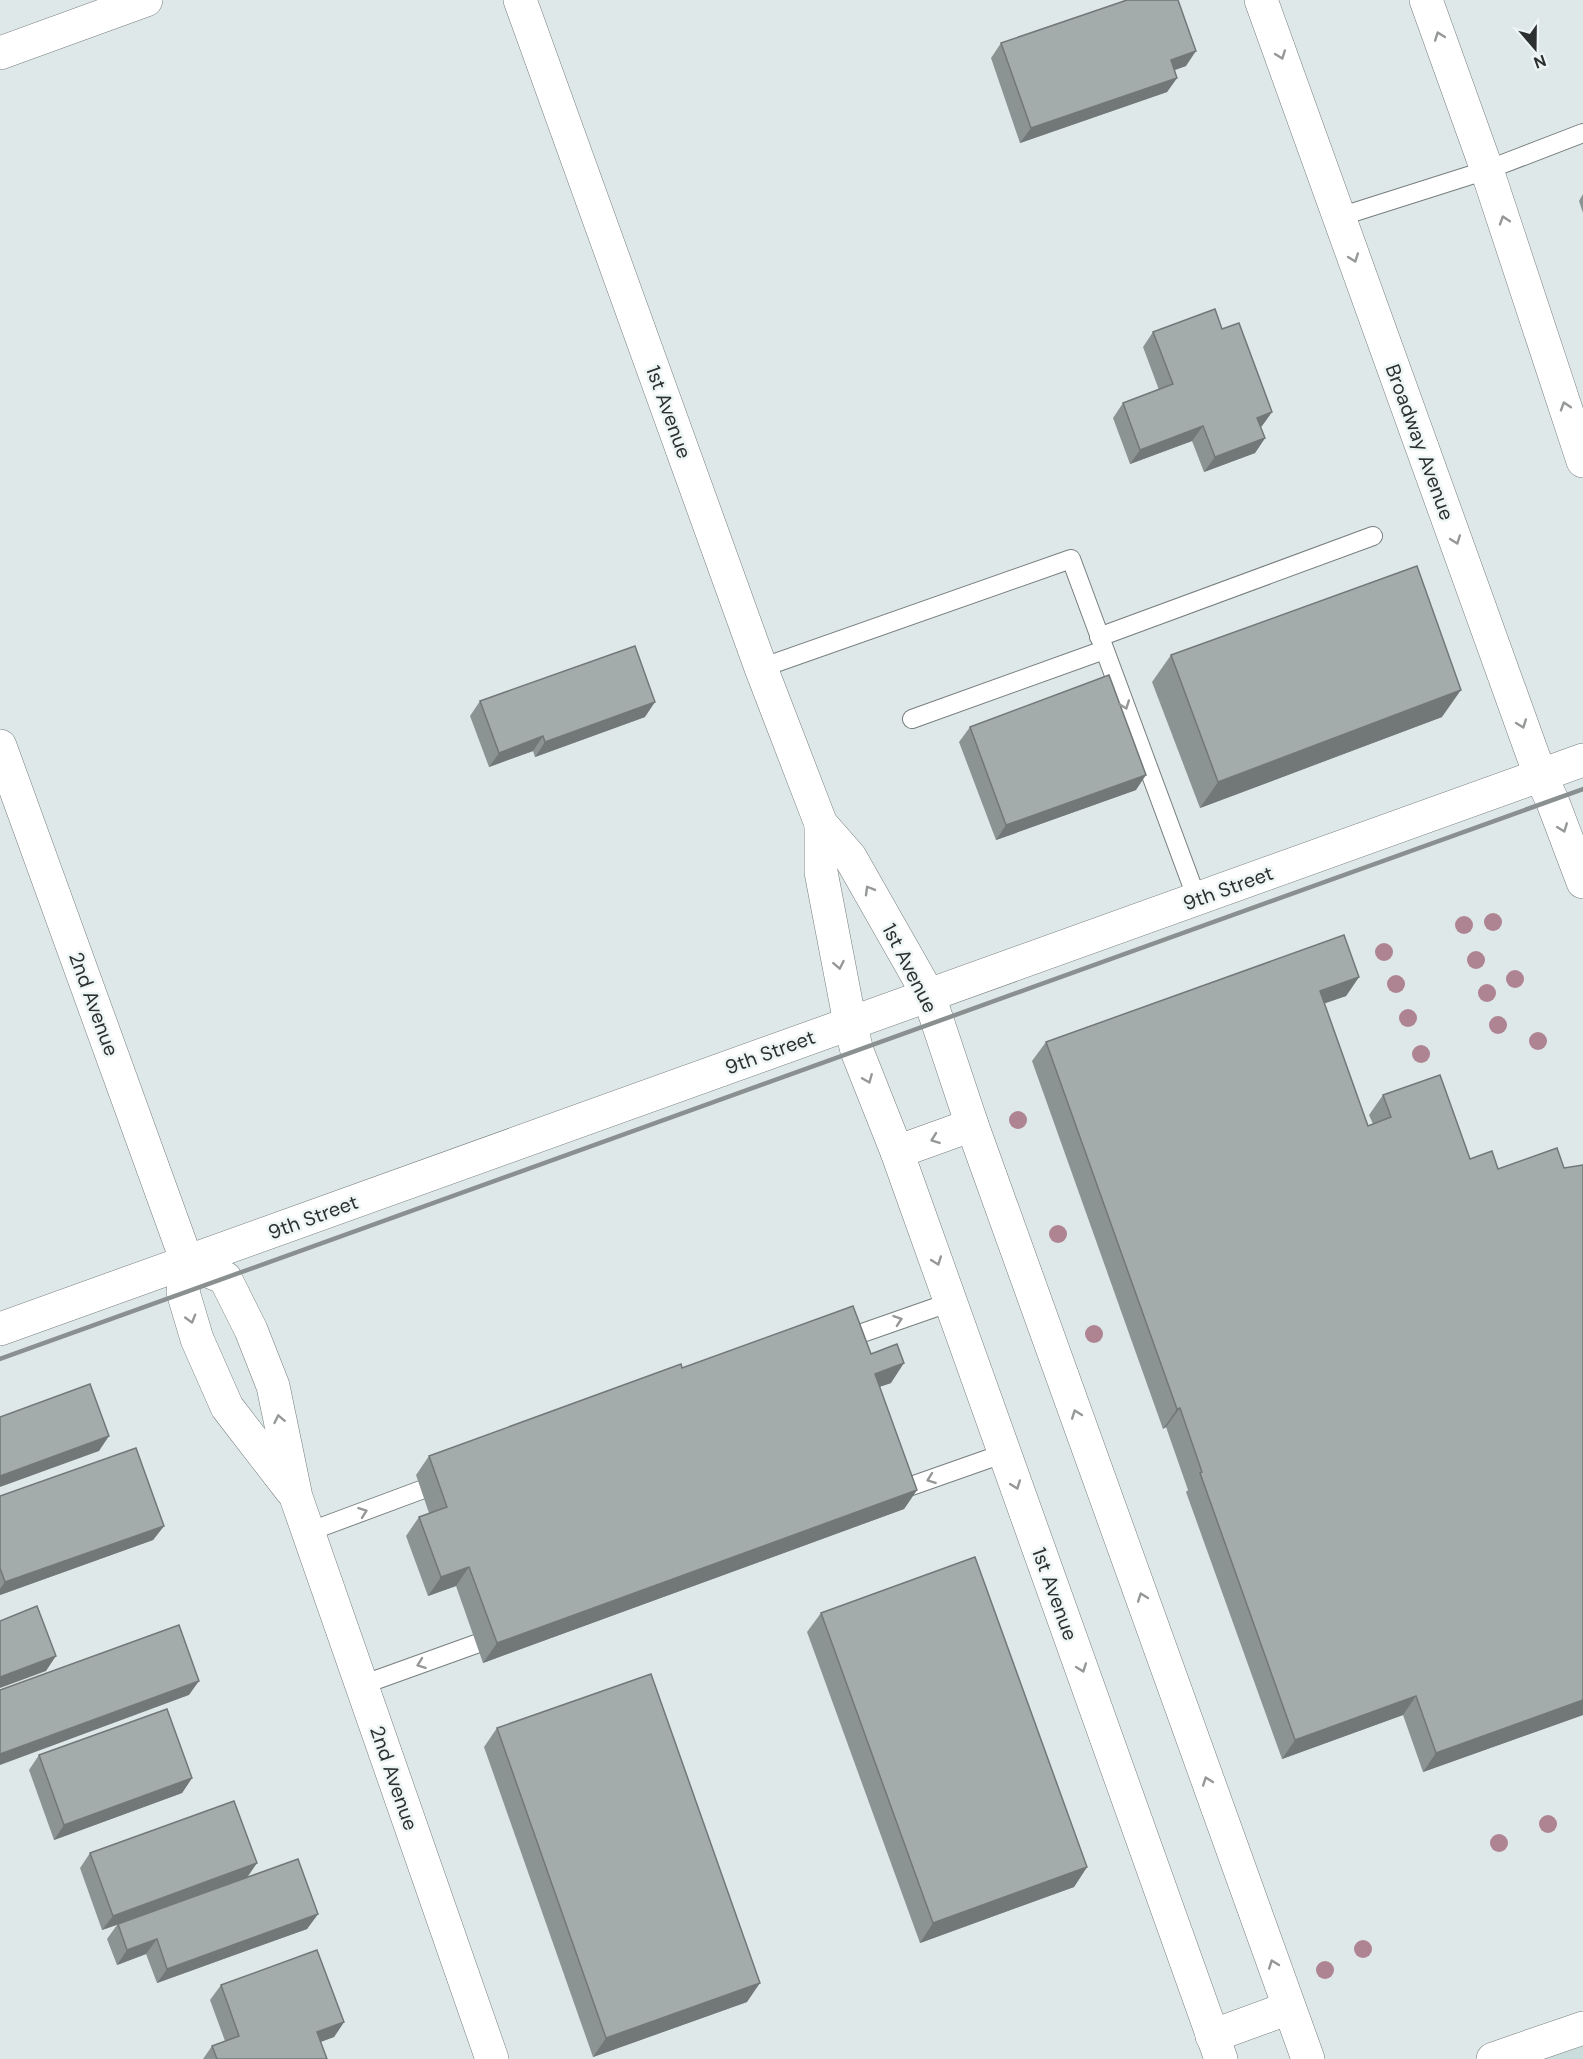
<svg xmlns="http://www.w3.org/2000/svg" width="1583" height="2059" font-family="'DM Sans',sans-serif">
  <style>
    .built { fill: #cadcdc }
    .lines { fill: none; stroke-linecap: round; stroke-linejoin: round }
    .service-casing { stroke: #777e7e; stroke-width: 20 }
    .minor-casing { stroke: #777e7e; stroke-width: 34 }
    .tertiary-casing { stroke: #777e7e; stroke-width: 34 }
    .service { stroke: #fff; stroke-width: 18 }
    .minor { stroke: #fff; stroke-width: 33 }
    .tertiary { stroke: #fff; stroke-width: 33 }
    .rail { stroke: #8a9090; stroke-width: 4.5 }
    .tree { fill: #ae8392 }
    .wall { fill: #8c9393 }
    .shaded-wall { fill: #727878 }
    .building { fill: #a3abab; stroke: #727878; stroke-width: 1.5 }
    .oneway { stroke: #969898 }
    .labels { text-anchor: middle; stroke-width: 5; stroke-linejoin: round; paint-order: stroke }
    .street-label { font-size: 20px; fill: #2d3030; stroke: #edf5f5 }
  </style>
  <rect width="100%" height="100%" fill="#dfe8e8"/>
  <path class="built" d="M 1583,2028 L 1583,2059 L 1493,2059 Z"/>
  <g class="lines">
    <defs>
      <g id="service">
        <path d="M 1339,217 L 1487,170 L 1583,133"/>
        <path d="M 1099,637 L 1373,536"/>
        <path d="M 761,668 L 1071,559 L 1197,899"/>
        <path d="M 912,719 L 1104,650"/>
        <path d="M 845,1339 L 951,1302"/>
        <path d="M 897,1491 L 1005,1453"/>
        <path d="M 308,1532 L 421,1490"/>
        <path d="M 362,1685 L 476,1644"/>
      </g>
      <g id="minor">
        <path d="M 520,0 L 761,668 L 821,824 L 850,857 L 929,996 L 972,1125 L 1308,2059"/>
        <path d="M 1261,0 L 1540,775 L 1552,800 L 1583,882"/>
        <path d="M 1426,0 L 1487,170 L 1583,461"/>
        <path d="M 0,53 L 146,0"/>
        <path d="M 0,746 L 187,1262 L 183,1292 L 197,1339 L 227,1407 L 291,1490"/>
        <path d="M 821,824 L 821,872 L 850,1023 L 857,1051 L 897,1152 L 1221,2059"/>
        <path d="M 897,1152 L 972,1125"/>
        <path d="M 187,1262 L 225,1278 L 251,1330 L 273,1386 L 296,1497 L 492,2059"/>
        <path d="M 0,1329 L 1583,760"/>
        <path d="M 1212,2036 L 1289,2008"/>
      </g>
      <path id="tertiary" d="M 1493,2059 L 1583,2028"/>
    </defs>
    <use href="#service" class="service-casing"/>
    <use href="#minor" class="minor-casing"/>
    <use href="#tertiary" class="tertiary-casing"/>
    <use href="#service" class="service"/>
    <use href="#minor" class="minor"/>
    <use href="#tertiary" class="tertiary"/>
    <path class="rail" d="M 0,1359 L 1583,789"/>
  </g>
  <g class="tree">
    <circle cx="1493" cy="922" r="9"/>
    <circle cx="1464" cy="925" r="9"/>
    <circle cx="1384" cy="952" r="9"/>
    <circle cx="1476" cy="960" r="9"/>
    <circle cx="1515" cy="979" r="9"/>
    <circle cx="1396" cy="984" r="9"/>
    <circle cx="1487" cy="993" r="9"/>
    <circle cx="1408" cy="1018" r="9"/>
    <circle cx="1498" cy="1025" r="9"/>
    <circle cx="1538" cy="1041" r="9"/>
    <circle cx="1421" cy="1054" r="9"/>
    <circle cx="1018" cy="1120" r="9"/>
    <circle cx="1058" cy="1234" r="9"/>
    <circle cx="1094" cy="1334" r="9"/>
    <circle cx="1548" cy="1824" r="9"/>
    <circle cx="1499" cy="1843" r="9"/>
    <circle cx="1363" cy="1949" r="9"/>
    <circle cx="1325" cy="1970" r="9"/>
  </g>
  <g class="wall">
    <path d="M 1001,43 L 1186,66 L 1174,70 L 1177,78 L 1167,92 L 1020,143 L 991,58 Z"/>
    <path d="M 1583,194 L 1583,213 L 1579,201 Z"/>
    <path d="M 1222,329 L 1272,412 L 1261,427 L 1265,438 L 1255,453 L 1204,472 L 1192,441 L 1130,464 L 1113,418 L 1123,403 L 1159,390 L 1143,347 L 1153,332 Z"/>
    <path d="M 1171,655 L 1442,717 L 1200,808 L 1152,682 Z"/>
    <path d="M 480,701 L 645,717 L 535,757 L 533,751 L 489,767 L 470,716 Z"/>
    <path d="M 970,727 L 1136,790 L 996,840 L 959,742 Z"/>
    <path d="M 1359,977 L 1346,996 L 1324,1003 L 1368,1126 L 1373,1124 L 1369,1115 L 1383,1095 L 1440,1075 L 1583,1715 L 1423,1772 L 1403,1715 L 1282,1759 L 1186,1492 L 1188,1490 L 1166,1427 L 1163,1429 L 1032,1061 L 1046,1042 Z"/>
    <path d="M 871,1354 L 891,1383 L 879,1387 L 917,1490 L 904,1509 L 483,1663 L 456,1586 L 428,1596 L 406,1536 L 419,1517 L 429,1513 L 416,1475 L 429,1456 L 682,1368 Z"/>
    <path d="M 0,1496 L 164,1526 L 153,1540 L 0,1595 Z"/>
    <path d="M 821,1613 L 1087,1867 L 1074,1887 L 920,1943 L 807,1632 Z"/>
    <path d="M 497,1728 L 747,2002 L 593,2057 L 484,1747 Z"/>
    <path d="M 39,1755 L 192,1778 L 182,1793 L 54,1840 L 29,1770 Z"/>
    <path d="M 90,1853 L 257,1863 L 247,1878 L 318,1914 L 307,1929 L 157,1983 L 146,1954 L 117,1965 L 107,1939 L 117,1925 L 102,1930 L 80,1868 Z"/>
    <path d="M 221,1985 L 344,2022 L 334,2037 L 320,2042 L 327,2059 L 203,2059 L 212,2046 L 225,2041 L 210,2000 Z"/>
  </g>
  <g class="shaded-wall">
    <path d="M 1196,51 L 1186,66 L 1161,75 L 1171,60 Z"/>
    <path d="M 1177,78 L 1167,92 L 1020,143 L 1031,128 Z"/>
    <path d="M 1272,412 L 1262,426 L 1247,432 L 1257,418 Z"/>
    <path d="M 1203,426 L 1192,441 L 1130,464 L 1140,450 Z"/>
    <path d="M 1265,438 L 1255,453 L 1204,472 L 1215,457 Z"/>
    <path d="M 1461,690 L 1442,717 L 1200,808 L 1218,782 Z"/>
    <path d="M 655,702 L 645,717 L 535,757 L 545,742 Z"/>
    <path d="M 543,736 L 533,751 L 489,767 L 499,753 Z"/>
    <path d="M 1146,775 L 1136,790 L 996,840 L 1006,825 Z"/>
    <path d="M 1359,977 L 1346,996 L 1306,1010 L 1320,991 Z"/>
    <path d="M 904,1363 L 891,1383 L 861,1393 L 875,1374 Z"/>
    <path d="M 1180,1408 L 1166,1427 L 1163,1429 L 1177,1409 Z"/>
    <path d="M 109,1436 L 99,1451 L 0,1487 L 0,1476 Z"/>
    <path d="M 917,1490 L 904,1509 L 483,1663 L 497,1643 Z"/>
    <path d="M 164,1526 L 153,1540 L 0,1595 L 0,1589 L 5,1582 Z"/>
    <path d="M 469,1567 L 456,1586 L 428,1596 L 441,1577 Z"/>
    <path d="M 56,1656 L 46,1671 L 0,1688 L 0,1677 Z"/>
    <path d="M 199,1681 L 189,1695 L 0,1765 L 0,1754 Z"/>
    <path d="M 1416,1696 L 1403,1715 L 1282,1759 L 1295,1740 Z"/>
    <path d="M 1583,1700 L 1583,1715 L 1423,1772 L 1436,1753 Z"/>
    <path d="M 192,1778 L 182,1793 L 54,1840 L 64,1825 Z"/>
    <path d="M 257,1863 L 246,1878 L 102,1930 L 113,1916 Z"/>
    <path d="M 1087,1867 L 1074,1887 L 920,1943 L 933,1923 Z"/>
    <path d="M 318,1914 L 307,1929 L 157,1983 L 167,1969 Z"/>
    <path d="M 157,1939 L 146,1954 L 117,1965 L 127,1950 Z"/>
    <path d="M 760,1983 L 747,2002 L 593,2057 L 606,2038 Z"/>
    <path d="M 344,2022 L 334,2037 L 307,2047 L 317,2032 Z"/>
  </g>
  <g class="building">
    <path d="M 1127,0 L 1178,0 L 1196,51 L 1171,60 L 1177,78 L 1031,128 L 1001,43 Z"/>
    <path d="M 1215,309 L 1222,329 L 1239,323 L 1272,412 L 1257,418 L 1265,438 L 1215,457 L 1203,426 L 1140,450 L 1123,403 L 1173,384 L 1153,332 Z"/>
    <path d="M 1417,566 L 1461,690 L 1218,782 L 1171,655 Z"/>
    <path d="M 635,646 L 655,702 L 545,742 L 543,736 L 499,753 L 480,701 Z"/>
    <path d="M 1109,675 L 1146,775 L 1006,825 L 970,727 Z"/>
    <path d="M 1344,935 L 1359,977 L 1320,991 L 1368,1126 L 1391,1117 L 1383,1095 L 1440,1075 L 1470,1159 L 1492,1151 L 1498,1169 L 1557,1148 L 1564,1168 L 1583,1165 L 1583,1700 L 1436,1753 L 1416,1696 L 1295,1740 L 1200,1473 L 1202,1472 L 1180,1408 L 1177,1409 L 1046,1042 Z"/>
    <path d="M 853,1306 L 871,1354 L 897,1344 L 904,1363 L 875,1374 L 917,1490 L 497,1643 L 469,1567 L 441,1577 L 419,1517 L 447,1507 L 429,1456 L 681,1364 L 682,1368 Z"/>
    <path d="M 90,1384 L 109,1436 L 0,1476 L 0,1417 Z"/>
    <path d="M 136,1448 L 164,1526 L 5,1582 L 0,1568 L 0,1496 Z"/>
    <path d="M 975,1557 L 1087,1867 L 933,1923 L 821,1613 Z"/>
    <path d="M 37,1606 L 56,1656 L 0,1677 L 0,1621 Z"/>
    <path d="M 179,1625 L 199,1681 L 0,1754 L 0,1690 Z"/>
    <path d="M 651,1674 L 760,1983 L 606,2038 L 497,1728 Z"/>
    <path d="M 167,1709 L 192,1778 L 64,1825 L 39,1755 Z"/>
    <path d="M 234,1801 L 257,1863 L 113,1916 L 90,1853 Z"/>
    <path d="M 298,1859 L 318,1914 L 167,1969 L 157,1939 L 127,1950 L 118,1924 Z"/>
    <path d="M 317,1950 L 344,2022 L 317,2032 L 327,2059 L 217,2059 L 212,2046 L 239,2036 L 221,1985 Z"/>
  </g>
  <defs><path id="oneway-chevron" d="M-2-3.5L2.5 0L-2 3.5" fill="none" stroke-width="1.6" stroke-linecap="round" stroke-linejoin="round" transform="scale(1.5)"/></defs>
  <g class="oneway">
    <use href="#oneway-chevron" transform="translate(1439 36) rotate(-110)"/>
    <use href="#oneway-chevron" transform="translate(1281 55) rotate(70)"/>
    <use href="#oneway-chevron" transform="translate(1504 220) rotate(-108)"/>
    <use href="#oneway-chevron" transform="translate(1354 258) rotate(70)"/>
    <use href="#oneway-chevron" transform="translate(1565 406) rotate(-108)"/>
    <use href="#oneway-chevron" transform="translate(1456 540) rotate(70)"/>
    <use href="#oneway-chevron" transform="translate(1125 705) rotate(70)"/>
    <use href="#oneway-chevron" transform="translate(1522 724) rotate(70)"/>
    <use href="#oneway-chevron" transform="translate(1563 828) rotate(69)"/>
    <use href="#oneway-chevron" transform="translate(869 890) rotate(-120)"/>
    <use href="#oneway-chevron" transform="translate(839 965) rotate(79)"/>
    <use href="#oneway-chevron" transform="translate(868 1079) rotate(68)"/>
    <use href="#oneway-chevron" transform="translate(935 1139) rotate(160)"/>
    <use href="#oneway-chevron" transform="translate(937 1261) rotate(70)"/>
    <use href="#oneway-chevron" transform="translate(191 1319) rotate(74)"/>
    <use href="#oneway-chevron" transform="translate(898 1320) rotate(-19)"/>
    <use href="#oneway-chevron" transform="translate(1076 1414) rotate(-110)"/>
    <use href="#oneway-chevron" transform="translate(279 1419) rotate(-102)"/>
    <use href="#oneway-chevron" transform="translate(931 1479) rotate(160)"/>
    <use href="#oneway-chevron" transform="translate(1016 1485) rotate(70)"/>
    <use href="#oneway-chevron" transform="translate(363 1512) rotate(-20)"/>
    <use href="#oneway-chevron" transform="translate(1142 1597) rotate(-110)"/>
    <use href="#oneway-chevron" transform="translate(421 1664) rotate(160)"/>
    <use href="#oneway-chevron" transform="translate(1082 1668) rotate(70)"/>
    <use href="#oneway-chevron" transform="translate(1207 1781) rotate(-110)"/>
    <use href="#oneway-chevron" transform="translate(1273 1964) rotate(-110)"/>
  </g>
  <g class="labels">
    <g class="street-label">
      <text transform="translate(669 412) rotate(70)" y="7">1st Avenue</text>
      <text transform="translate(1420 442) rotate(70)" y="7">Broadway Avenue</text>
      <text transform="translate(1228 888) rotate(-20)" y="7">9th Street</text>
      <text transform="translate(910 968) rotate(63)" y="7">1st Avenue</text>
      <text transform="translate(94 1004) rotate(70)" y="7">2nd Avenue</text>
      <text transform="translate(770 1052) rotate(-20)" y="7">9th Street</text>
      <text transform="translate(313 1217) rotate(-20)" y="7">9th Street</text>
      <text transform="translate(1055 1594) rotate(70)" y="7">1st Avenue</text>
      <text transform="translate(394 1778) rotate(71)" y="7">2nd Avenue</text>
    </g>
  </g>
  <g transform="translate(1535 48) rotate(160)" stroke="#edf5f5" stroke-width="4.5" paint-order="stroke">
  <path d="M0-4.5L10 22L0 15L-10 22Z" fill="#2d3030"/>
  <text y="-9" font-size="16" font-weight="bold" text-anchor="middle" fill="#2d3030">N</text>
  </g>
</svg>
